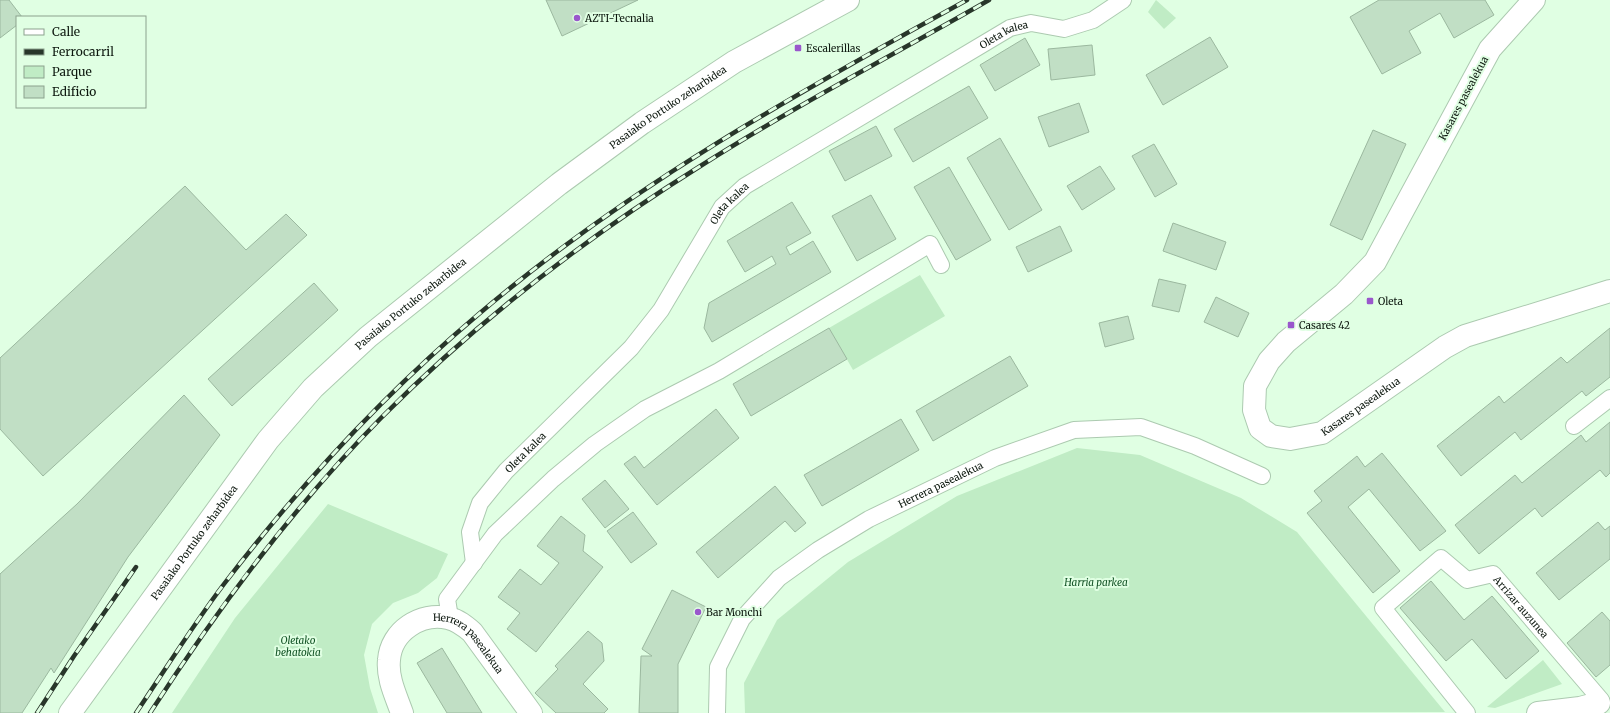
<svg xmlns="http://www.w3.org/2000/svg" width="1610" height="713" font-family="Merriweather,serif">
  <style>
    .green { fill: #c0ecc5 }
    .building { fill: #c1dfc5; stroke: #9bb89f }
    .lines { fill: none; stroke-linecap: round; stroke-linejoin: round }
    .street-casing { stroke: #accab0; stroke-width: 18 }
    .secondary-casing { stroke: #accab0; stroke-width: 24 }
    .street { stroke: #fff; stroke-width: 16 }
    .secondary { stroke: #fff; stroke-width: 22 }
    .rail-casing { stroke: #28362a; stroke-width: 4.5 }
    .rail { stroke: #e0ffe3; stroke-width: 3; stroke-dasharray: 9; stroke-linecap: butt }
    .poi-dot { fill: #9a57cc; stroke: #e0ffe3; stroke-width: 1.5 }
    .labels { text-anchor: middle; stroke-width: 4; stroke-linejoin: round; paint-order: stroke }
    .poi-label { font-size: 10px; fill: #0c170e; stroke: #e0ffe3; text-anchor: start }
    .street-label { font-size: 10px; fill: #0c170e; stroke: #e0ffe3 }
    .park-label { font-size: 10px; font-style: italic; fill: #105123; stroke: #e0ffe3 }
  </style>
  <rect width="100%" height="100%" fill="#e0ffe3"/>
  <g class="green">
    <path d="M 1156,0 L 1176,18 L 1164,29 L 1148,12 Z"/>
    <path d="M 920,275 L 945,316 L 853,370 L 829,328 Z"/>
    <path d="M 1077,448 L 1140,455 L 1241,498 L 1297,532 L 1445,712 L 745,713 L 744,683 L 777,620 L 848,562 L 957,496 Z"/>
    <path d="M 328,504 L 448,554 L 437,578 L 418,593 L 393,603 L 372,624 L 364,655 L 370,688 L 378,713 L 172,713 L 235,618 Z"/>
    <path d="M 1543,660 L 1562,684 L 1495,708 L 1487,707 Z"/>
  </g>
  <g class="building">
    <path d="M 0,0 L 9,0 L 22,17 L 17,17 L 17,25 L 0,38 Z"/>
    <path d="M 546,0 L 638,0 L 562,36 Z"/>
    <path d="M 1379,0 L 1485,0 L 1494,15 L 1454,38 L 1440,13 L 1409,31 L 1421,53 L 1382,74 L 1350,17 Z"/>
    <path d="M 1210,37 L 1228,67 L 1163,105 L 1146,75 Z"/>
    <path d="M 1025,38 L 1040,65 L 995,91 L 980,65 Z"/>
    <path d="M 1092,45 L 1095,75 L 1051,80 L 1048,49 Z"/>
    <path d="M 969,86 L 988,118 L 913,162 L 894,129 Z"/>
    <path d="M 1079,103 L 1089,132 L 1049,147 L 1038,117 Z"/>
    <path d="M 876,126 L 892,156 L 845,181 L 829,151 Z"/>
    <path d="M 1373,130 L 1406,144 L 1362,240 L 1330,225 Z"/>
    <path d="M 1000,138 L 1042,210 L 1009,230 L 967,158 Z"/>
    <path d="M 1154,144 L 1177,184 L 1155,197 L 1132,156 Z"/>
    <path d="M 1100,166 L 1115,189 L 1082,210 L 1067,186 Z"/>
    <path d="M 949,167 L 991,240 L 956,260 L 914,187 Z"/>
    <path d="M 185,186 L 246,250 L 286,214 L 307,235 L 43,476 L 0,429 L 0,358 Z"/>
    <path d="M 871,195 L 896,239 L 857,261 L 832,216 Z"/>
    <path d="M 792,202 L 811,233 L 786,247 L 790,255 L 813,241 L 831,272 L 712,342 L 704,328 L 709,303 L 776,264 L 772,256 L 745,272 L 727,241 Z"/>
    <path d="M 1173,223 L 1226,242 L 1216,270 L 1163,251 Z"/>
    <path d="M 1060,226 L 1072,251 L 1028,272 L 1016,247 Z"/>
    <path d="M 1159,279 L 1186,285 L 1179,312 L 1152,306 Z"/>
    <path d="M 314,283 L 338,310 L 232,406 L 208,379 Z"/>
    <path d="M 1216,297 L 1249,313 L 1238,337 L 1204,322 Z"/>
    <path d="M 1128,316 L 1134,339 L 1105,347 L 1099,323 Z"/>
    <path d="M 829,328 L 847,359 L 751,416 L 733,384 Z"/>
    <path d="M 1610,328 L 1610,377 L 1586,396 L 1582,391 L 1521,440 L 1515,432 L 1461,476 L 1437,446 L 1499,396 L 1504,403 L 1561,357 L 1567,363 Z"/>
    <path d="M 1010,356 L 1028,386 L 933,441 L 916,411 Z"/>
    <path d="M 184,395 L 220,435 L 128,557 L 54,673 L 51,668 L 22,713 L 0,713 L 0,574 L 77,504 Z"/>
    <path d="M 716,409 L 739,438 L 657,505 L 624,464 L 635,456 L 644,468 Z"/>
    <path d="M 901,419 L 919,450 L 822,506 L 804,475 Z"/>
    <path d="M 1610,422 L 1610,473 L 1606,477 L 1600,470 L 1542,517 L 1535,508 L 1479,554 L 1455,525 L 1515,475 L 1522,483 L 1581,435 L 1586,442 Z"/>
    <path d="M 1382,453 L 1446,531 L 1420,551 L 1369,489 L 1348,507 L 1400,571 L 1373,593 L 1307,513 L 1322,501 L 1314,491 L 1357,456 L 1365,467 Z"/>
    <path d="M 605,480 L 629,509 L 605,528 L 582,499 Z"/>
    <path d="M 775,486 L 806,523 L 795,532 L 785,521 L 718,578 L 696,552 Z"/>
    <path d="M 633,512 L 657,544 L 631,563 L 607,531 Z"/>
    <path d="M 561,516 L 585,535 L 583,551 L 603,567 L 536,652 L 507,629 L 520,613 L 498,597 L 520,569 L 541,585 L 559,563 L 537,546 Z"/>
    <path d="M 1598,522 L 1605,530 L 1610,526 L 1610,559 L 1559,600 L 1536,573 Z"/>
    <path d="M 1431,581 L 1464,620 L 1492,596 L 1539,651 L 1506,679 L 1472,639 L 1446,661 L 1400,608 Z"/>
    <path d="M 672,590 L 706,607 L 678,664 L 678,713 L 639,713 L 641,656 L 652,656 L 642,649 Z"/>
    <path d="M 1602,612 L 1610,621 L 1610,665 L 1596,677 L 1567,643 Z"/>
    <path d="M 588,631 L 602,643 L 604,661 L 583,684 L 608,709 L 604,713 L 556,713 L 535,693 L 558,669 L 555,666 Z"/>
    <path d="M 442,648 L 482,713 L 447,713 L 417,663 Z"/>
  </g>
  <g class="lines">
    <defs>
      <g id="street">
        <path d="M 1574,426 L 1610,398"/>
        <path id="s1" d="M 474,563 L 470,532 L 480,503 L 506,471 L 631,348 L 661,310 L 722,207 L 745,186 L 1010,28 L 1031,23 L 1064,29 L 1093,20 L 1123,0"/>
        <path d="M 450,618 L 447,599 L 495,534 L 553,479 L 595,444 L 645,409 L 719,371 L 930,244 L 941,265"/>
        <path id="s2" d="M 717,713 L 718,667 L 742,619 L 779,578 L 818,550 L 869,519 L 995,458 L 1074,430 L 1141,427 L 1195,446 L 1262,476"/>
        <path id="s3" d="M 1467,713 L 1383,608 L 1441,558 L 1467,580 L 1493,574 L 1601,700"/>
      </g>
      <g id="secondary">
        <path id="s4" d="M 1534,0 L 1490,49 L 1375,262 L 1344,294 L 1286,342 L 1269,361 L 1255,386 L 1254,410 L 1260,428 L 1271,436 L 1290,439 L 1322,433 L 1445,347 L 1465,336 L 1610,291"/>
        <path id="s5" d="M 70,713 L 268,440 L 313,388 L 368,337 L 559,184 L 642,123 L 734,62 L 848,0"/>
        <path id="s6" d="M 402,713 C 396,696 387,678 389,660 C 391,631 421,612 448,618 C 458,620 465,626 472,632 L 531,713"/>
        <path d="M 1538,713 L 1580,708 L 1599,703"/>
      </g>
    </defs>
    <use href="#street" class="street-casing"/>
    <use href="#secondary" class="secondary-casing"/>
    <use href="#street" class="street"/>
    <use href="#secondary" class="secondary"/>
    <defs>
      <g id="rail">
        <path d="M 37,713 L 74,656 L 136,567"/>
        <path d="M 136,713 C 165,670 193,625 224,584 C 300,485 385,393 480,313 C 628,187 797,93 967,0"/>
        <path d="M 150,713 C 218,608 293,507 381,418 C 477,321 587,237 702,165 C 795,106 893,55 989,0"/>
      </g>
    </defs>
    <use href="#rail" class="rail-casing"/>
    <use href="#rail" class="rail"/>
  </g>
  <g class="poi-dot">
    <circle cx="577" cy="18" r="4"/>
    <rect x="794" y="44" width="8" height="8" rx="2"/>
    <rect x="1366" y="297" width="8" height="8" rx="2"/>
    <rect x="1287" y="321" width="8" height="8" rx="2"/>
    <circle cx="698" cy="612" r="4"/>
  </g>
  <g class="labels">
    <g class="poi-label">
      <text x="585" y="22">AZTI-Tecnalia</text>
      <text x="806" y="52">Escalerillas</text>
      <text x="1378" y="305">Oleta</text>
      <text x="1299" y="329">Casares 42</text>
      <text x="706" y="616">Bar Monchi</text>
    </g>
    <g class="street-label">
      <text dy="4" stroke="none"><textPath href="#s1" startOffset="778">Oleta kalea</textPath></text>
      <text transform="translate(1463 98) rotate(-62)" y="4">Kasares pasealekua</text>
      <text dy="4" stroke="none"><textPath href="#s5" startOffset="859">Pasaiako Portuko zeharbidea</textPath></text>
      <text dy="4" stroke="none"><textPath href="#s1" startOffset="454">Oleta kalea</textPath></text>
      <text dy="4" stroke="none"><textPath href="#s5" startOffset="535">Pasaiako Portuko zeharbidea</textPath></text>
      <text dy="4" stroke="none"><textPath href="#s4" startOffset="637">Kasares pasealekua</textPath></text>
      <text dy="4" stroke="none"><textPath href="#s1" startOffset="130">Oleta kalea</textPath></text>
      <text dy="4" stroke="none"><textPath href="#s2" startOffset="342">Herrera pasealekua</textPath></text>
      <text dy="4" stroke="none"><textPath href="#s5" startOffset="211">Pasaiako Portuko zeharbidea</textPath></text>
      <text dy="4" stroke="none"><textPath href="#s3" startOffset="315">Arrizar auzunea</textPath></text>
      <text dy="4" stroke="none"><textPath href="#s6" startOffset="168">Herrera pasealekua</textPath></text>
    </g>
    <g class="park-label">
      <text x="1096" y="586">Harria parkea</text>
      <text x="298" y="644">Oletako<tspan x="298" dy="12">behatokia</tspan></text>
    </g>
  </g>
  <rect x="16" y="16" width="130" height="92" fill="#e0ffe3" stroke="#8ba28e"/>
  <rect x="24" y="29" width="20" height="6" fill="#ffffff" stroke="#8ba28e"/>
  <text x="52" y="36" font-size="12" fill="#0c170e">Calle</text>
  <rect x="24" y="49" width="20" height="6" fill="#28362a" stroke="#8ba28e"/>
  <text x="52" y="56" font-size="12" fill="#0c170e">Ferrocarril</text>
  <rect x="24" y="66" width="20" height="12" fill="#c0ecc5" stroke="#8ba28e"/>
  <text x="52" y="76" font-size="12" fill="#0c170e">Parque</text>
  <rect x="24" y="86" width="20" height="12" fill="#c1dfc5" stroke="#8ba28e"/>
  <text x="52" y="96" font-size="12" fill="#0c170e">Edificio</text>
</svg>
